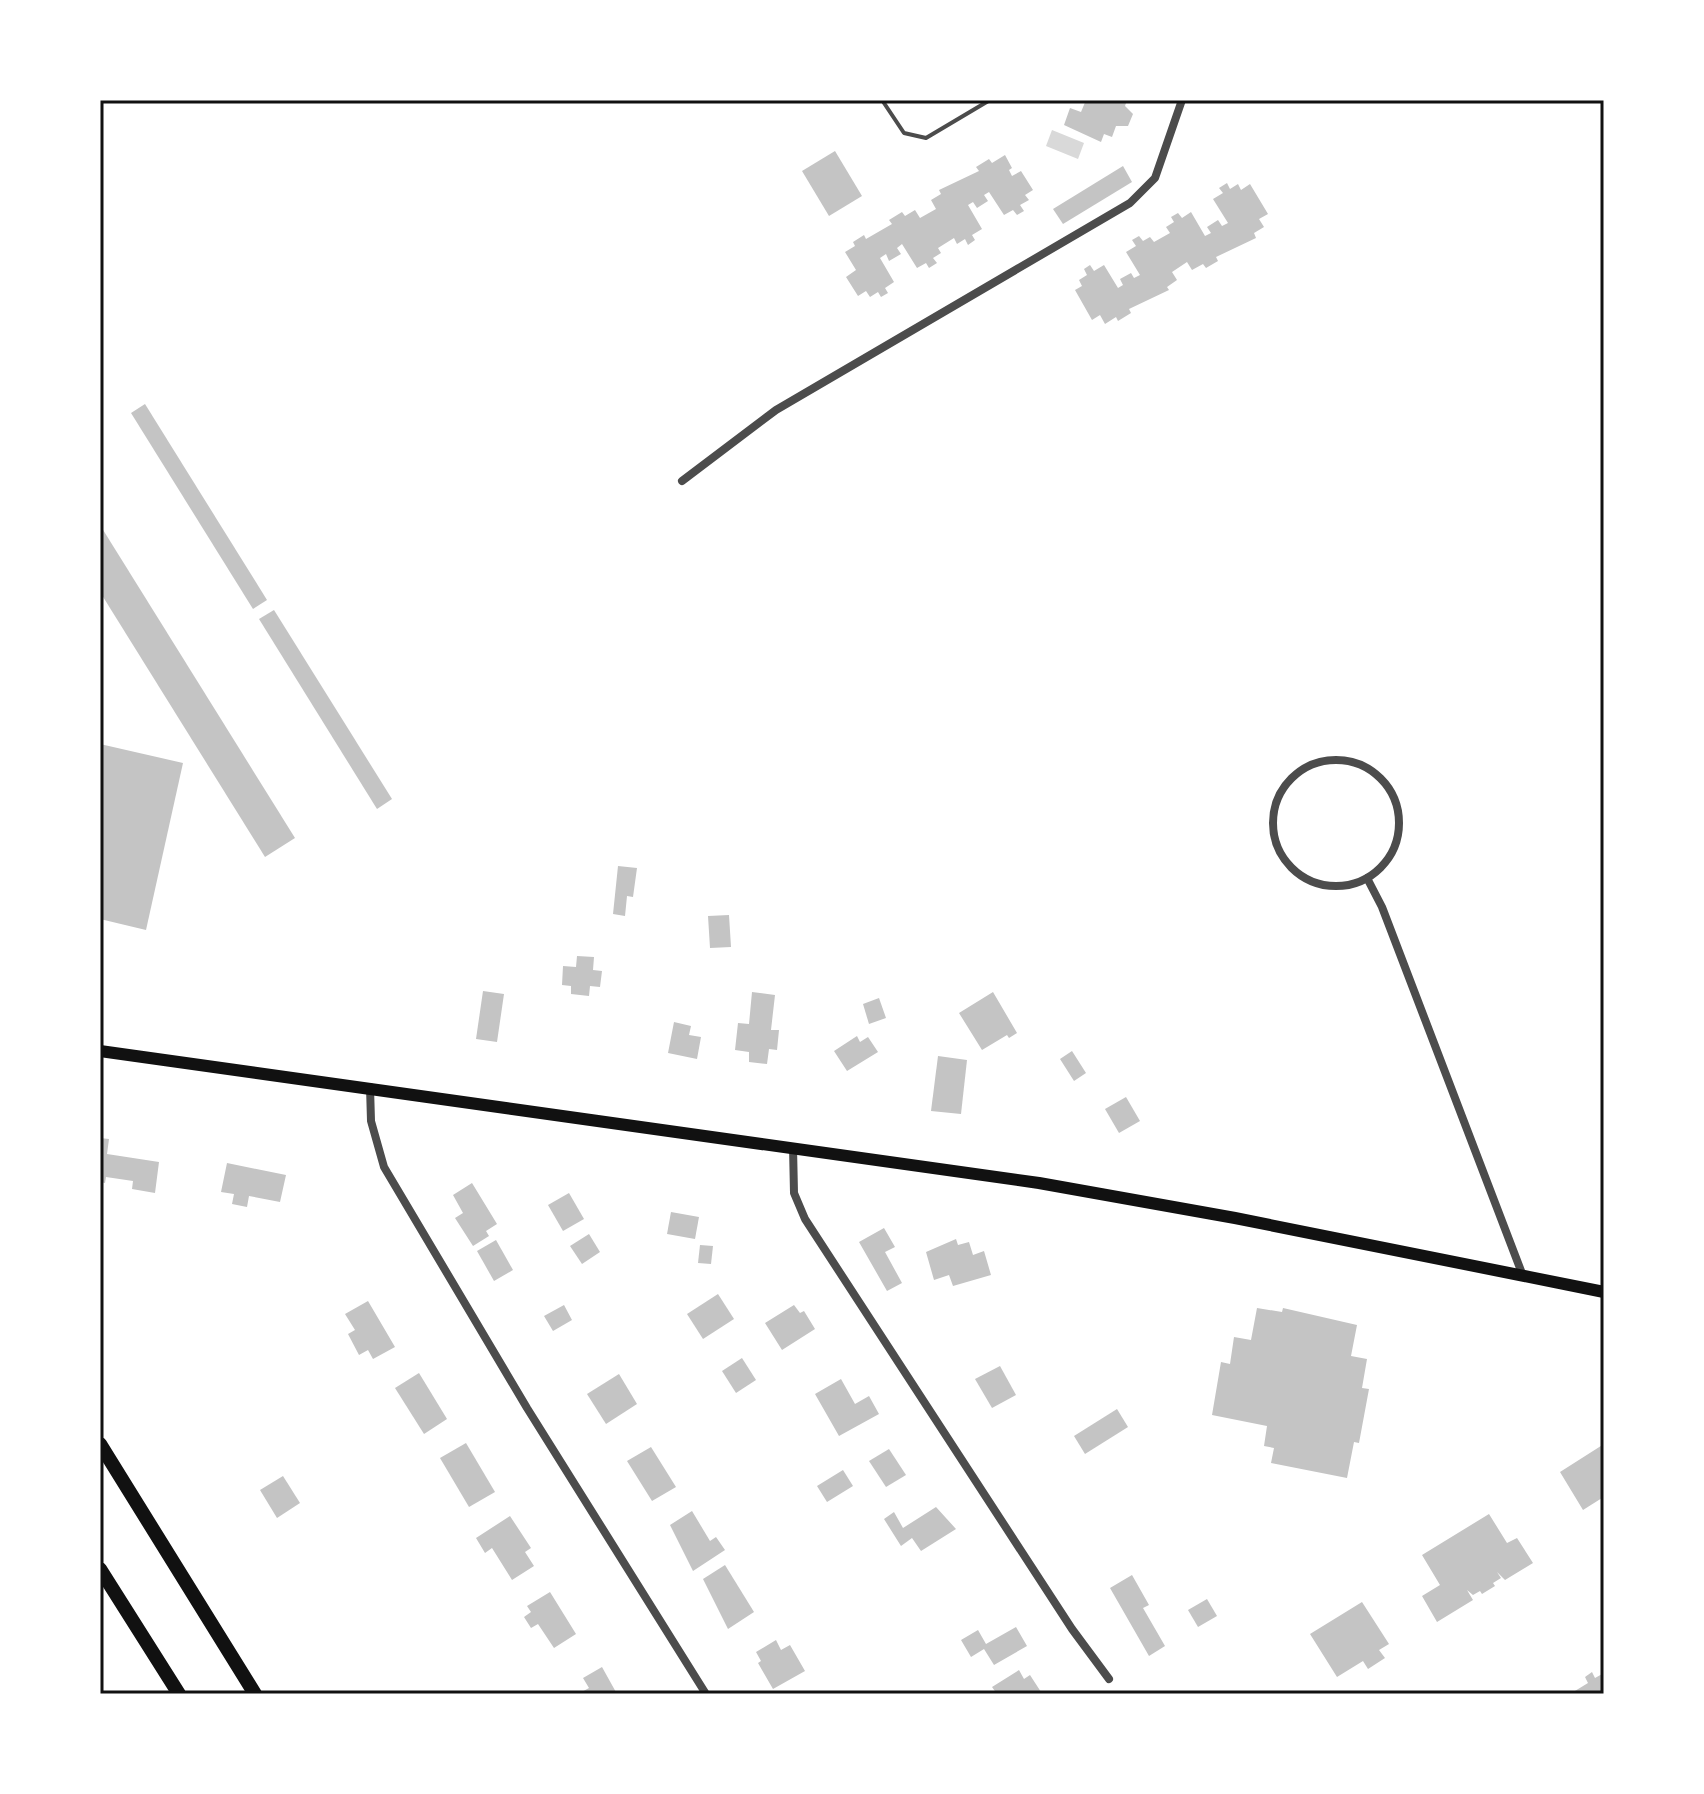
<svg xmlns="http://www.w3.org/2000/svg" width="1704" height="1794" font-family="Signika,sans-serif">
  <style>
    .water { fill: #d9d9d9 }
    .building { fill: #c4c4c4 }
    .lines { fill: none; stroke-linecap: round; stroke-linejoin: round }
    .service { stroke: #4c4c4c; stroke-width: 4 }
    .minor { stroke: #4c4c4c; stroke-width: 8 }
    .primary { stroke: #111; stroke-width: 12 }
    .motorway { stroke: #111; stroke-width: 14 }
    .neatline { fill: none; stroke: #111; stroke-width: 3 }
  </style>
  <rect width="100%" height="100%" fill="#fff"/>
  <path class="water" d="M 1052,130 L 1084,143 L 1078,159 L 1046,146 Z"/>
  <g class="building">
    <path d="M 1086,100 L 1127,100 L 1125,106 L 1133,114 L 1128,126 L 1116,126 L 1112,137 L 1104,134 L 1101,142 L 1064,125 L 1070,108 L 1081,112 Z"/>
    <path d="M 835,151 L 862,196 L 829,216 L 802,171 Z"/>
    <path d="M 1005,155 L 1012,168 L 1009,170 L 1012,176 L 1021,171 L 1033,190 L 1025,195 L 1029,200 L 1020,205 L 1024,211 L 1017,215 L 1013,210 L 1004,215 L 989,192 L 984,195 L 988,201 L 977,208 L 973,202 L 968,205 L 982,229 L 972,235 L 975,240 L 968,245 L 965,239 L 957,244 L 954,238 L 938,248 L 941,253 L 933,258 L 937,263 L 929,268 L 926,263 L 917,268 L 902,244 L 897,248 L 901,254 L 889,261 L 886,254 L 880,258 L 894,282 L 885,288 L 888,293 L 881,297 L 878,292 L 870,297 L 866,291 L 858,296 L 846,277 L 856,270 L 845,252 L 855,246 L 853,242 L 864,235 L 866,239 L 892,224 L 889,220 L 902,212 L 905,216 L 915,210 L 920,218 L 936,209 L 931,200 L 941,194 L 939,190 L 979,171 L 976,167 L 989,159 L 992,163 Z"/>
    <path d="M 1123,166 L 1132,182 L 1063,224 L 1053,209 Z"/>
    <path d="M 1227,183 L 1230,189 L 1238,184 L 1241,190 L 1250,184 L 1268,214 L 1259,219 L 1264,227 L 1254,233 L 1256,238 L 1216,257 L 1218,261 L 1206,268 L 1203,264 L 1192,270 L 1187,262 L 1172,272 L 1177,280 L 1167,287 L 1169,290 L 1129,309 L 1131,313 L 1118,321 L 1116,317 L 1105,324 L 1100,315 L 1092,320 L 1075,290 L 1082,286 L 1079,280 L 1087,275 L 1084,269 L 1090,265 L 1094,271 L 1104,265 L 1118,288 L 1123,285 L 1120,279 L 1131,273 L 1134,278 L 1140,275 L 1126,252 L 1136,246 L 1132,240 L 1139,236 L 1143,241 L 1150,237 L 1154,242 L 1170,233 L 1166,227 L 1174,222 L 1171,217 L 1178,213 L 1182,218 L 1191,212 L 1205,236 L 1211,233 L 1207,227 L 1218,220 L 1222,226 L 1228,223 L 1213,199 L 1223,193 L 1219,188 Z"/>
    <path d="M 145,404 L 267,600 L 253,609 L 131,413 Z"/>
    <path d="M 100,525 L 295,838 L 265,857 L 100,592 Z"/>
    <path d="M 274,610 L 392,799 L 377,809 L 259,619 Z"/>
    <path d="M 100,744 L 183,763 L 146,930 L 100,919 Z"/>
    <path d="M 618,866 L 637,868 L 633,897 L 627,896 L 625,916 L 613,914 Z"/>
    <path d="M 729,915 L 731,947 L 710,948 L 708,916 Z"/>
    <path d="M 577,956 L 594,957 L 593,970 L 602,971 L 600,987 L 590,986 L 589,996 L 571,994 L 571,986 L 562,985 L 563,966 L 576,967 Z"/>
    <path d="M 483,991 L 504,994 L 497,1042 L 476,1039 Z"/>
    <path d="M 752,992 L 775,995 L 771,1030 L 779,1030 L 777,1050 L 769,1049 L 767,1064 L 749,1062 L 749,1052 L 735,1050 L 738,1023 L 749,1024 Z"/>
    <path d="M 993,992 L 1017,1033 L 1009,1038 L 1007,1035 L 982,1050 L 959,1013 Z"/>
    <path d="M 879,998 L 886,1018 L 869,1024 L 863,1004 Z"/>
    <path d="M 674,1022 L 691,1026 L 689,1035 L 701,1037 L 697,1059 L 668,1053 Z"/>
    <path d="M 857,1036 L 860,1042 L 868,1037 L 878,1052 L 847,1071 L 834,1051 Z"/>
    <path d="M 1072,1051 L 1086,1073 L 1074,1081 L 1060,1059 Z"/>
    <path d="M 938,1056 L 967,1060 L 961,1114 L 931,1111 Z"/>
    <path d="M 1126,1097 L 1140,1121 L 1119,1133 L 1105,1109 Z"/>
    <path d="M 100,1138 L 109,1139 L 107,1154 L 159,1162 L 155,1193 L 132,1189 L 133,1181 L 106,1177 L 105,1183 L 100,1182 Z"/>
    <path d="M 227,1163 L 286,1175 L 280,1202 L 249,1196 L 247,1207 L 232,1204 L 234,1194 L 221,1192 Z"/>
    <path d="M 472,1183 L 497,1224 L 486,1231 L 489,1236 L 473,1246 L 455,1218 L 463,1213 L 453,1195 Z"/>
    <path d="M 569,1193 L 584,1219 L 563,1231 L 548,1205 Z"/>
    <path d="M 671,1212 L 699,1217 L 695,1239 L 667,1234 Z"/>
    <path d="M 884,1228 L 895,1247 L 885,1252 L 902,1283 L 887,1291 L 859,1242 Z"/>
    <path d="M 589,1234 L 600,1252 L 582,1264 L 570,1246 Z"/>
    <path d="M 956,1239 L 958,1245 L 969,1242 L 973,1255 L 984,1251 L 991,1275 L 953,1286 L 949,1275 L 934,1280 L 926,1252 Z"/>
    <path d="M 496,1240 L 513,1270 L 494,1281 L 477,1251 Z"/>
    <path d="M 700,1245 L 713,1246 L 711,1264 L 698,1263 Z"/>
    <path d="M 718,1294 L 734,1319 L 703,1339 L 687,1314 Z"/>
    <path d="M 368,1301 L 395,1347 L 373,1359 L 368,1350 L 359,1355 L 348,1334 L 355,1330 L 345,1314 Z"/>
    <path d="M 564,1305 L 572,1320 L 553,1331 L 544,1316 Z"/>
    <path d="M 794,1305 L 800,1313 L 804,1311 L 815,1329 L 782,1350 L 765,1323 Z"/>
    <path d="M 1257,1308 L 1282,1312 L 1283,1308 L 1357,1325 L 1351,1356 L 1367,1359 L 1362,1388 L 1369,1389 L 1359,1443 L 1354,1442 L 1347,1478 L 1271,1463 L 1274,1448 L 1264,1446 L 1267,1426 L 1212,1415 L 1221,1362 L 1230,1364 L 1234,1337 L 1251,1340 Z"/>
    <path d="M 742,1358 L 756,1380 L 736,1393 L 722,1371 Z"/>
    <path d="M 1000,1366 L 1016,1395 L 992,1408 L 975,1379 Z"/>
    <path d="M 419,1373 L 447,1419 L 424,1434 L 395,1388 Z"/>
    <path d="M 619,1374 L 637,1404 L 606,1424 L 587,1394 Z"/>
    <path d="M 841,1379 L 855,1404 L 869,1396 L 879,1414 L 839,1436 L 815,1394 Z"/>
    <path d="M 1117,1409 L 1128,1427 L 1085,1454 L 1074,1436 Z"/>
    <path d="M 466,1443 L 495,1492 L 469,1507 L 440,1458 Z"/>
    <path d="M 1604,1444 L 1604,1502 L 1602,1498 L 1583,1510 L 1560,1472 Z"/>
    <path d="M 651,1447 L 676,1487 L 652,1501 L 627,1461 Z"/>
    <path d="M 889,1449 L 906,1475 L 886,1487 L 869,1461 Z"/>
    <path d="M 843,1470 L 853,1486 L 827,1502 L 817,1486 Z"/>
    <path d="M 283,1476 L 300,1503 L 277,1518 L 260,1490 Z"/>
    <path d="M 936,1507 L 956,1529 L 921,1551 L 912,1538 L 901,1546 L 884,1519 L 894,1512 L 903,1528 Z"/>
    <path d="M 692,1511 L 710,1541 L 716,1537 L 725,1550 L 693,1571 L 670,1525 Z"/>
    <path d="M 1489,1514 L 1507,1543 L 1517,1538 L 1533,1563 L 1505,1580 L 1497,1572 L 1501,1578 L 1493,1583 L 1495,1586 L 1482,1594 L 1480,1591 L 1473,1595 L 1467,1590 L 1473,1600 L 1437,1622 L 1422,1596 L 1440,1585 L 1422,1555 Z"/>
    <path d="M 510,1516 L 531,1548 L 525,1552 L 534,1566 L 512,1580 L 492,1548 L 485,1553 L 476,1538 Z"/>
    <path d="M 725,1565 L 754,1612 L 728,1629 L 703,1579 Z"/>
    <path d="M 1132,1575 L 1149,1605 L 1143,1608 L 1165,1646 L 1149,1656 L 1110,1588 Z"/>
    <path d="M 550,1592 L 576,1634 L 554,1648 L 538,1624 L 531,1628 L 524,1617 L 531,1612 L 527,1606 Z"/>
    <path d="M 1207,1599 L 1217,1616 L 1198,1627 L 1188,1610 Z"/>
    <path d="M 1362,1602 L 1389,1644 L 1379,1650 L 1385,1658 L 1368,1669 L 1363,1661 L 1337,1677 L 1310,1634 Z"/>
    <path d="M 1016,1627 L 1027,1646 L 994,1665 L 984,1649 L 971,1657 L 961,1640 L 978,1630 L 986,1644 Z"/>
    <path d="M 776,1640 L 781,1650 L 790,1645 L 805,1671 L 773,1689 L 758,1663 L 761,1661 L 756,1652 Z"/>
    <path d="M 602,1667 L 617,1694 L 578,1694 L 589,1688 L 583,1678 Z"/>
    <path d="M 1019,1670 L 1024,1679 L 1030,1675 L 1041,1692 L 997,1694 L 992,1687 Z"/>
    <path d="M 1592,1672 L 1595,1678 L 1604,1673 L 1604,1694 L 1570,1694 L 1588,1683 L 1585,1677 Z"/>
  </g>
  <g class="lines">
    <path class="service" d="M 882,100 L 904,133 L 926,138 L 990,100"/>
    <g class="minor">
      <path d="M 682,481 L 776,410 L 1130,203 L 1155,178 L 1182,100"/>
      <circle cx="1336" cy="823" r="63"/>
      <path d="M 1367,878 L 1382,907 L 1523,1276"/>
      <path d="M 370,1087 L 371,1121 L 384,1167 L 527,1408 L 706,1694"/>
      <path d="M 793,1147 L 794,1193 L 805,1219 L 1072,1629 L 1109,1679"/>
    </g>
    <path class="primary" d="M 100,1051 L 1039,1183 L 1235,1218 L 1604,1292"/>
    <g class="motorway">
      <path d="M 100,1444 L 255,1694"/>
      <path d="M 100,1569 L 179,1694"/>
    </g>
  </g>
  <rect width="1704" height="1794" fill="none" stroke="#ffffff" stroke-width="204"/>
  <rect x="102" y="102" width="1500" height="1590" class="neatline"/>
</svg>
